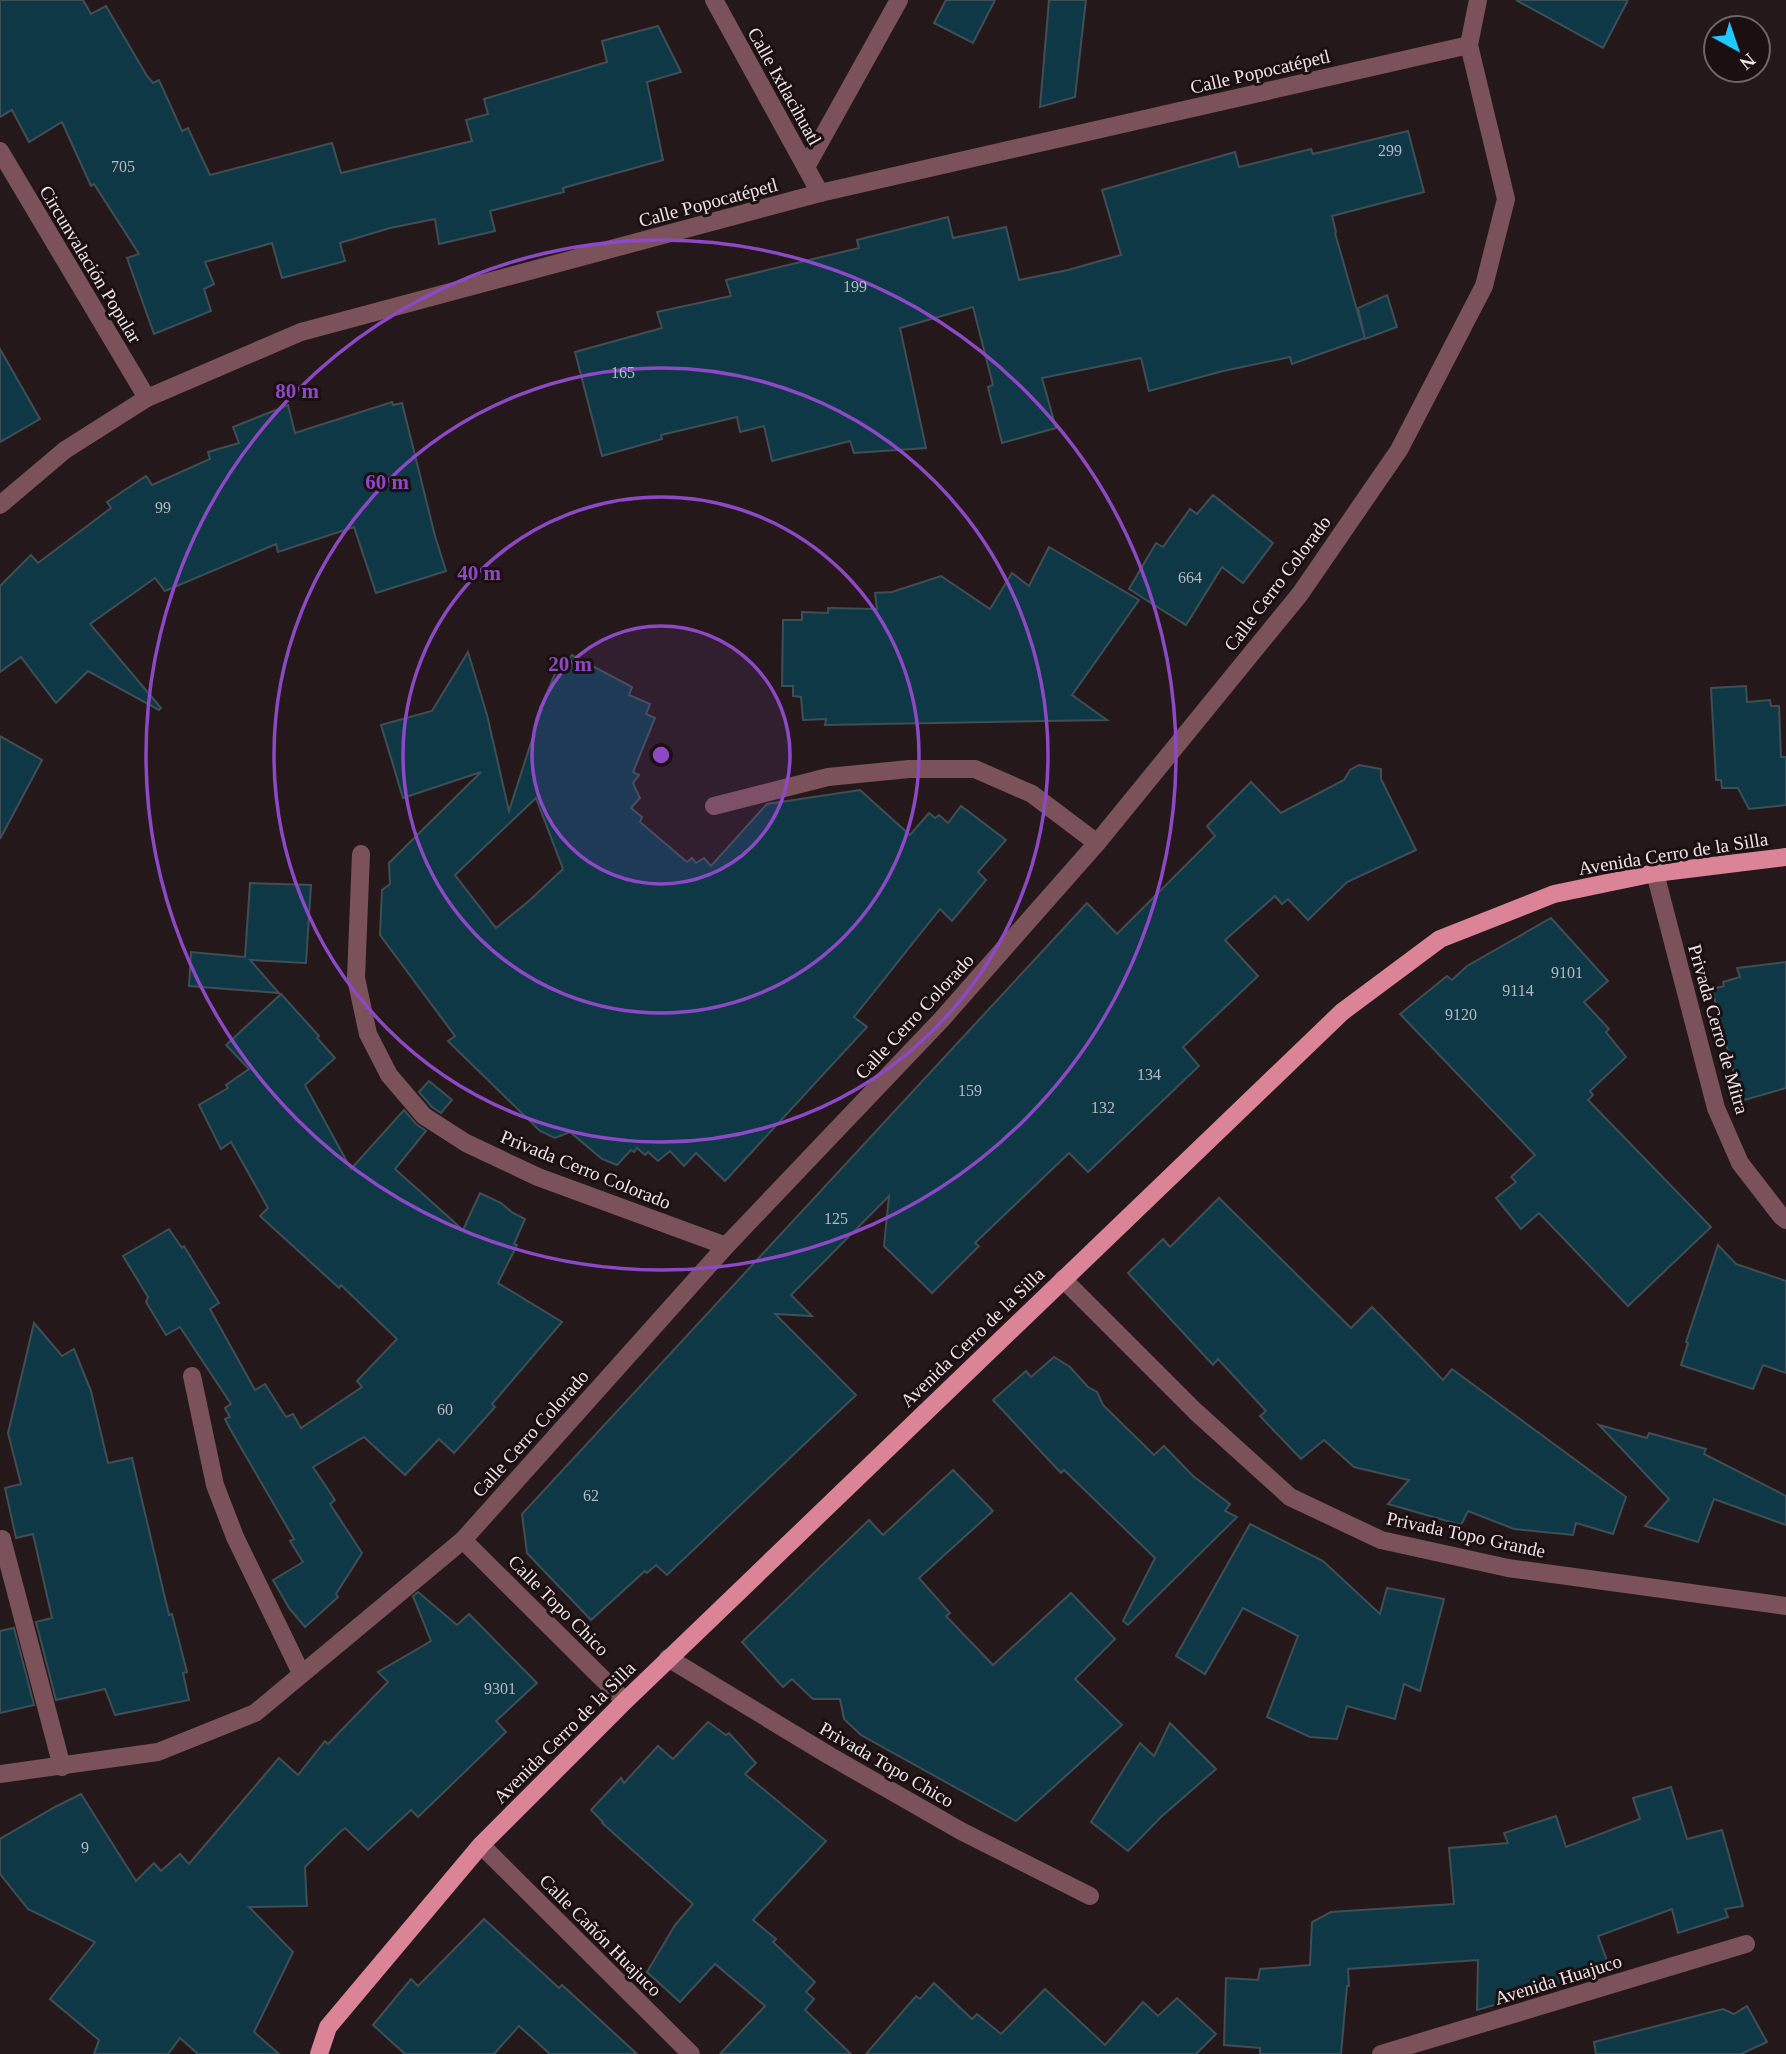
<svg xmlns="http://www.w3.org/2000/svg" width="1786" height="2054" font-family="'Times New Roman',serif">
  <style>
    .building { fill: #0f3847; stroke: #3f4e54; stroke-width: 2; fill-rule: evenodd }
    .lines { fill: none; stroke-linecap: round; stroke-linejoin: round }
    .minor { stroke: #7b515a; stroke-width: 18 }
    .major { stroke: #db8498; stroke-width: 18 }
    .ring { fill: none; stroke: #8c48c5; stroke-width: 3.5 }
    .labels { text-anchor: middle; stroke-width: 6; stroke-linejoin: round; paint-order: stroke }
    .number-label { font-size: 16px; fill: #b6b9be }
    .street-label { font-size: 19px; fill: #eee4e6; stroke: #1b0f12 }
    .centre { fill: #8c48c5; stroke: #1b0f12; stroke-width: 3.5 }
    .ring-label { font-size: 21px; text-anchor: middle; font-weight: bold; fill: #8c48c5; stroke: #1b0f12; stroke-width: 6; stroke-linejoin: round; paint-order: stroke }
  </style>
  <rect width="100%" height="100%" fill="#25181b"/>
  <g class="building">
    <path d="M 0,0 L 83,0 L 91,14 L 106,6 L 147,76 L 153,83 L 159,80 L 182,131 L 188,128 L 210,175 L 332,143 L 341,173 L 472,141 L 466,120 L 488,114 L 484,99 L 607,62 L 602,41 L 658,26 L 681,72 L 647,82 L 663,160 L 563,188 L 564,192 L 490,211 L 495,231 L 439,244 L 435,219 L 390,228 L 340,243 L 345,261 L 282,278 L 272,243 L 205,262 L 214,284 L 204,289 L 211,311 L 154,334 L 127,258 L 139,254 L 94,184 L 91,186 L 62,122 L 29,142 L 12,110 L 0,117 Z"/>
    <path d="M 946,0 L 995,0 L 973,43 L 934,23 Z"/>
    <path d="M 1049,0 L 1086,0 L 1075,97 L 1040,107 Z"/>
    <path d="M 1516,0 L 1628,0 L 1603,48 Z"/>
    <path d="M 1408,131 L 1424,192 L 1332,216 L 1336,232 L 1335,233 L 1365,338 L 1292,364 L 1290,357 L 1223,371 L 1149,391 L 1141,358 L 1042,378 L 1056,428 L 1002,443 L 988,387 L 993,385 L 973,307 L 900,328 L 926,448 L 854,453 L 850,441 L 772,461 L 764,426 L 740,432 L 737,417 L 661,435 L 662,439 L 602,456 L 575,352 L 662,328 L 657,312 L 731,296 L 726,280 L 859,248 L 857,240 L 948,217 L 953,238 L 1006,227 L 1019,280 L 1068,270 L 1121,255 L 1102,190 L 1235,152 L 1239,167 L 1311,149 L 1313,154 Z"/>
    <path d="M 1387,295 L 1397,327 L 1365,339 L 1358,308 Z"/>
    <path d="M 0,349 L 40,419 L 0,442 Z"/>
    <path d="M 392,402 L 393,405 L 402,403 L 435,536 L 446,571 L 376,593 L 354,527 L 278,552 L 276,544 L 165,591 L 155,578 L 90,624 L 161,708 L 159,710 L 88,671 L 56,703 L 21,657 L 0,672 L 0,586 L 31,555 L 38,563 L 111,508 L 107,502 L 146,476 L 152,485 L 210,459 L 208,452 L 239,443 L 233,427 L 288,405 L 295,433 Z"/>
    <path d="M 1213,495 L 1273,543 L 1243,583 L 1222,567 L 1186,625 L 1129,589 L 1156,543 L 1163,547 L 1190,509 L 1197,514 Z"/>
    <path d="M 1049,547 L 1139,600 L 1072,695 L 1107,720 L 825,725 L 826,719 L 803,720 L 801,697 L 793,696 L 793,686 L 782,686 L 783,620 L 802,620 L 802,612 L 828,613 L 828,608 L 877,609 L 875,593 L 892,592 L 941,576 L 990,609 L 1012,573 L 1029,586 Z"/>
    <path d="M 468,652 L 487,715 L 509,811 L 548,690 L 557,669 L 560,670 L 572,655 L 632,687 L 629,695 L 650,704 L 646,714 L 655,718 L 633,772 L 639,775 L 633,783 L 640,798 L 631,808 L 642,817 L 640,822 L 687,862 L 692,858 L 696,863 L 704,858 L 711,866 L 767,804 L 860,790 L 910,835 L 929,813 L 935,818 L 939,815 L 948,823 L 961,806 L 1006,840 L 978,872 L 986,880 L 952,921 L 940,909 L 854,1017 L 867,1027 L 725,1181 L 696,1153 L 684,1166 L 670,1151 L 658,1161 L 648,1152 L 645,1155 L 637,1148 L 634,1152 L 631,1150 L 617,1165 L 602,1159 L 570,1132 L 555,1138 L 540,1131 L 448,1041 L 455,1036 L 380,935 L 382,890 L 390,884 L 389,863 L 481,772 L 403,798 L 381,725 L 432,711 ZM 536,798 L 563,869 L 530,900 L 496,928 L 455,875 Z"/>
    <path d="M 1746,686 L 1747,702 L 1770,700 L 1771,706 L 1779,706 L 1781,757 L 1786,757 L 1786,805 L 1749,809 L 1738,788 L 1722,788 L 1721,780 L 1716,780 L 1711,688 Z"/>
    <path d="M 0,736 L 42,760 L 0,839 Z"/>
    <path d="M 1359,765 L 1381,769 L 1381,779 L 1416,850 L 1347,882 L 1308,920 L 1288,899 L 1282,904 L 1275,896 L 1225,940 L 1258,976 L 1183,1047 L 1199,1066 L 1088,1172 L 1069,1153 L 975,1243 L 979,1246 L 932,1293 L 884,1246 L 889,1196 L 791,1295 L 812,1316 L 775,1314 L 856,1395 L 667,1575 L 656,1565 L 647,1573 L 645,1571 L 591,1620 L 527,1553 L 522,1514 L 1087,903 L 1117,934 L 1215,836 L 1207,826 L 1251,782 L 1281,813 L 1344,780 L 1350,770 Z"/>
    <path d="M 250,883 L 311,885 L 306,963 L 250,960 L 279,993 L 189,986 L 191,952 L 245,957 Z"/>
    <path d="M 1551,918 L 1608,981 L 1584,1002 L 1609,1029 L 1606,1032 L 1626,1057 L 1590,1091 L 1593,1095 L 1588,1100 L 1711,1227 L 1628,1306 L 1539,1213 L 1521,1229 L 1496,1198 L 1516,1182 L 1511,1177 L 1535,1155 L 1400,1014 L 1447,976 L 1452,980 L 1467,966 Z"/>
    <path d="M 1786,962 L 1786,1088 L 1741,1101 L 1712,989 L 1724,986 L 1723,982 L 1740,977 L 1737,968 Z"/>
    <path d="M 281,994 L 319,1036 L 317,1038 L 335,1058 L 305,1085 L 351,1169 L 404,1110 L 416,1124 L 426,1131 L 395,1169 L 463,1230 L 480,1193 L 501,1203 L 513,1213 L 525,1219 L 514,1244 L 517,1245 L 498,1283 L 562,1322 L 492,1404 L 495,1407 L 454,1453 L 439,1439 L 405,1475 L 364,1437 L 313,1467 L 335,1500 L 330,1504 L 362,1553 L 336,1594 L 338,1597 L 305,1627 L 289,1608 L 273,1580 L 303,1562 L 290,1541 L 294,1539 L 229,1427 L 225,1419 L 230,1417 L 225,1408 L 231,1404 L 180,1327 L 166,1335 L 146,1302 L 148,1297 L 123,1256 L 169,1229 L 182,1248 L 184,1246 L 219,1303 L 210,1309 L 255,1390 L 265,1384 L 286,1417 L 293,1414 L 301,1428 L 362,1387 L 357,1381 L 397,1339 L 341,1285 L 339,1288 L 260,1216 L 268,1208 L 231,1142 L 221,1149 L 199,1105 L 228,1088 L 226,1085 L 249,1069 L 226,1045 Z"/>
    <path d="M 429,1081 L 452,1100 L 441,1113 L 432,1107 L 419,1092 Z"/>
    <path d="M 1219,1198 L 1351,1328 L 1372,1307 L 1443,1380 L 1452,1369 L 1626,1497 L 1613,1534 L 1576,1523 L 1573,1535 L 1514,1529 L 1468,1511 L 1461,1525 L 1388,1504 L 1409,1480 L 1354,1467 L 1324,1440 L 1301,1459 L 1260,1416 L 1266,1411 L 1218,1359 L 1213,1365 L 1128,1273 L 1163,1239 L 1170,1247 Z"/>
    <path d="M 1718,1245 L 1736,1264 L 1786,1281 L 1786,1373 L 1763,1365 L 1753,1389 L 1681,1365 L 1688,1343 L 1686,1342 Z"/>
    <path d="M 34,1323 L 62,1356 L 74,1349 L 91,1391 L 108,1463 L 132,1458 L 169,1615 L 172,1614 L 187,1672 L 183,1673 L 189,1700 L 115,1715 L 105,1689 L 56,1700 L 36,1622 L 52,1618 L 33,1534 L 16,1538 L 5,1488 L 21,1484 L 8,1433 Z"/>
    <path d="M 1054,1357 L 1070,1367 L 1088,1387 L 1097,1392 L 1103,1405 L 1154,1455 L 1164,1446 L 1193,1476 L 1230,1504 L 1225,1511 L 1237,1517 L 1128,1625 L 1123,1621 L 1155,1558 L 1064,1470 L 1061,1473 L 993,1400 L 1026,1371 L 1031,1377 Z"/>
    <path d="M 1599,1425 L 1647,1438 L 1649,1433 L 1706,1449 L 1704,1454 L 1786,1496 L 1786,1525 L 1714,1499 L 1698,1542 L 1645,1526 L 1669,1499 Z"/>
    <path d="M 953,1470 L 993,1511 L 919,1578 L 950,1613 L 946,1616 L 993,1665 L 1071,1593 L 1115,1639 L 1075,1679 L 1122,1725 L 1016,1821 L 861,1735 L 844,1719 L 840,1699 L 813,1699 L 792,1679 L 783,1687 L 742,1642 L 869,1520 L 883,1535 Z"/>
    <path d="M 1250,1524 L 1323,1561 L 1380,1614 L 1387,1588 L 1444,1599 L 1420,1691 L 1404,1684 L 1395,1719 L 1347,1706 L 1337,1739 L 1310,1737 L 1267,1717 L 1298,1636 L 1243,1608 L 1205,1674 L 1176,1656 Z"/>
    <path d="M 418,1592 L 457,1625 L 469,1614 L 537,1683 L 496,1721 L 506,1732 L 418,1817 L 411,1810 L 368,1850 L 345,1828 L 339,1833 L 305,1867 L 307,1906 L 249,1907 L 293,1952 L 254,2032 L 279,2054 L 198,2054 L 180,2038 L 168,2054 L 94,2054 L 99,2040 L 50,1999 L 95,1942 L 28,1909 L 0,1874 L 0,1839 L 55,1807 L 81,1794 L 136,1881 L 154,1863 L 161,1871 L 180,1854 L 189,1864 L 279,1758 L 298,1775 L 325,1741 L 328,1744 L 388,1682 L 378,1672 L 431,1641 L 413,1596 Z"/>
    <path d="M 14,1628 L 34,1705 L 0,1713 L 0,1631 Z"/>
    <path d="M 708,1722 L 726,1735 L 729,1733 L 756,1763 L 745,1774 L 826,1841 L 753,1920 L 776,1939 L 773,1942 L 815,1982 L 806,1992 L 814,1999 L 805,2010 L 851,2054 L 720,2054 L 765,2006 L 715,1964 L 680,2002 L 647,1972 L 675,1925 L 693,1904 L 602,1823 L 603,1822 L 591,1810 L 621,1778 L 624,1783 L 658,1746 L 673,1759 Z"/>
    <path d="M 1170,1723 L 1216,1769 L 1161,1817 L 1128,1851 L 1091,1822 L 1140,1743 L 1154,1756 Z"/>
    <path d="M 1671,1787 L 1687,1839 L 1722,1830 L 1743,1906 L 1725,1909 L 1728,1917 L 1678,1933 L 1672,1909 L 1598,1936 L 1611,1971 L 1477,2010 L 1478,1960 L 1348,1969 L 1349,1986 L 1347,1986 L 1341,2054 L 1260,2054 L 1260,2048 L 1224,2045 L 1226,1978 L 1258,1980 L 1260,1969 L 1310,1965 L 1312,1922 L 1331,1912 L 1454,1904 L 1449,1848 L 1508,1843 L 1504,1833 L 1556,1816 L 1566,1847 L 1640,1819 L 1633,1798 Z"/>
    <path d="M 484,1919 L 559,1988 L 562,1985 L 637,2054 L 550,2054 L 519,2026 L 494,2054 L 405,2054 L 373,2025 L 411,1979 L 418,1986 Z"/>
    <path d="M 934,1983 L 972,2019 L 977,2014 L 1001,2034 L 1045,1989 L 1105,2045 L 1143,2002 L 1158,2016 L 1177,1998 L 1216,2034 L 1196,2054 L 866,2054 L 916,1996 L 920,1999 Z"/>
    <path d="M 1747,2006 L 1767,2042 L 1741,2054 L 1596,2054 L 1594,2042 L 1723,2009 L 1734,2014 Z"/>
  </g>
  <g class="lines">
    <g class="minor">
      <path d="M 714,0 L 820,193"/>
      <path d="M 0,151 L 147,398"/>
      <path d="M 806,167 L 899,0"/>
      <path d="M 0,505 L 65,450 L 147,398 L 301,332 L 820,193 L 1469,45"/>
      <path d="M 714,806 L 828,777 L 909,769 L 975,769 L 1032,794 L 1097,843"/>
      <path d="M 361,854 L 356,978 L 368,1034 L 389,1075 L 424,1116 L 466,1143 L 538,1177 L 726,1246"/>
      <path d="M 1655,873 L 1716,1108 L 1740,1163 L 1781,1216 L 1786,1220"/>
      <path d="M 1063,1279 L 1196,1412 L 1290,1497 L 1381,1540 L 1508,1568 L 1786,1606"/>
      <path d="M 192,1376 L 215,1485 L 235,1537 L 301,1673"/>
      <path d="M 2,1539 L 62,1767"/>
      <path d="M 463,1540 L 625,1701"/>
      <path d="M 668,1658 L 830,1756 L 961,1831 L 1090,1896"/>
      <path d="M 0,1774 L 158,1752 L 255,1713 L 463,1540 L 726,1246 L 942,1019 L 1097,843 L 1300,594 L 1399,450 L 1484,286 L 1506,199 L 1469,45 L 1478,0"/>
      <path d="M 481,1845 L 691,2054"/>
      <path d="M 1381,2054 L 1746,1944"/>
    </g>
    <path class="major" d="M 319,2054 L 328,2027 L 481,1845 L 625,1701 L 1342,1012 L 1440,939 L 1554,894 L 1655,873 L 1786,857"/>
  </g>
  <circle cx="661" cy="755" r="129" fill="#8c48c5" fill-opacity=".12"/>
  <g class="ring">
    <circle cx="661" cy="755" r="129"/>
    <circle cx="661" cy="755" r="258"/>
    <circle cx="661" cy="755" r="387"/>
    <circle cx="661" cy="755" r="515"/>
  </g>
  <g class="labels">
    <g class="number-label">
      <text x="1390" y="156">299</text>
      <text x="123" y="172">705</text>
      <text x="855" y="292">199</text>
      <text x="623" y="378">165</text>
      <text x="163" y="513">99</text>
      <text x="1190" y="583">664</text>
      <text x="1567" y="978">9101</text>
      <text x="1518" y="996">9114</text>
      <text x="1461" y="1020">9120</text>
      <text x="1149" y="1080">134</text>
      <text x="970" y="1096">159</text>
      <text x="1103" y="1113">132</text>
      <text x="836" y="1224">125</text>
      <text x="445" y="1415">60</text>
      <text x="591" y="1501">62</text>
      <text x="500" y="1694">9301</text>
      <text x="85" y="1853">9</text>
    </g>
    <g class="street-label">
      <text transform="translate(1260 71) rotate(-13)" y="7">Calle Popocatépetl</text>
      <text transform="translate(785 86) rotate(61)" y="7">Calle Ixtlacihuatl</text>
      <text transform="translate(708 202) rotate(-15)" y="7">Calle Popocatépetl</text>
      <text transform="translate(91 264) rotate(59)" y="7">Circunvalación Popular</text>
      <text transform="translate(1277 583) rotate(-53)" y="7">Calle Cerro Colorado</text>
      <text transform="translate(1673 853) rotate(-9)" y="7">Avenida Cerro de la Silla</text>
      <text transform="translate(914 1016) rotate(-47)" y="7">Calle Cerro Colorado</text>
      <text transform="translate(1719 1029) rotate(74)" y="7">Privada Cerro de Mitra</text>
      <text transform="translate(586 1169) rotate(22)" y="7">Privada Cerro Colorado</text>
      <text transform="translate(972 1337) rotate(-44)" y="7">Avenida Cerro de la Silla</text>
      <text transform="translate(530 1433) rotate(-48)" y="7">Calle Cerro Colorado</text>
      <text transform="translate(1466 1534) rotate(12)" y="7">Privada Topo Grande</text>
      <text transform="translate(559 1605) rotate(45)" y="7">Calle Topo Chico</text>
      <text transform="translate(564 1732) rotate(-45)" y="7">Avenida Cerro de la Silla</text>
      <text transform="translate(887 1764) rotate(30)" y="7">Privada Topo Chico</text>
      <text transform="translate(601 1935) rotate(45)" y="7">Calle Cañón Huajuco</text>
      <text transform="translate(1558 1979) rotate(-17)" y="7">Avenida Huajuco</text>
    </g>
  </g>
  <circle cx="661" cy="755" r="10" class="centre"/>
  <g class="ring-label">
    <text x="297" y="398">80 m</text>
    <text x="387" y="489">60 m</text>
    <text x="479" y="580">40 m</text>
    <text x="570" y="671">20 m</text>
  </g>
  <g transform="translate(1737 49) rotate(140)"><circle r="33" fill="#1b0f12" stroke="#6f6467" stroke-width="2"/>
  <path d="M0-5L12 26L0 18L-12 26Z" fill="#1fc9fd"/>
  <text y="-10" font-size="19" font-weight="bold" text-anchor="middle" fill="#eee4e6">N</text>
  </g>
</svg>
